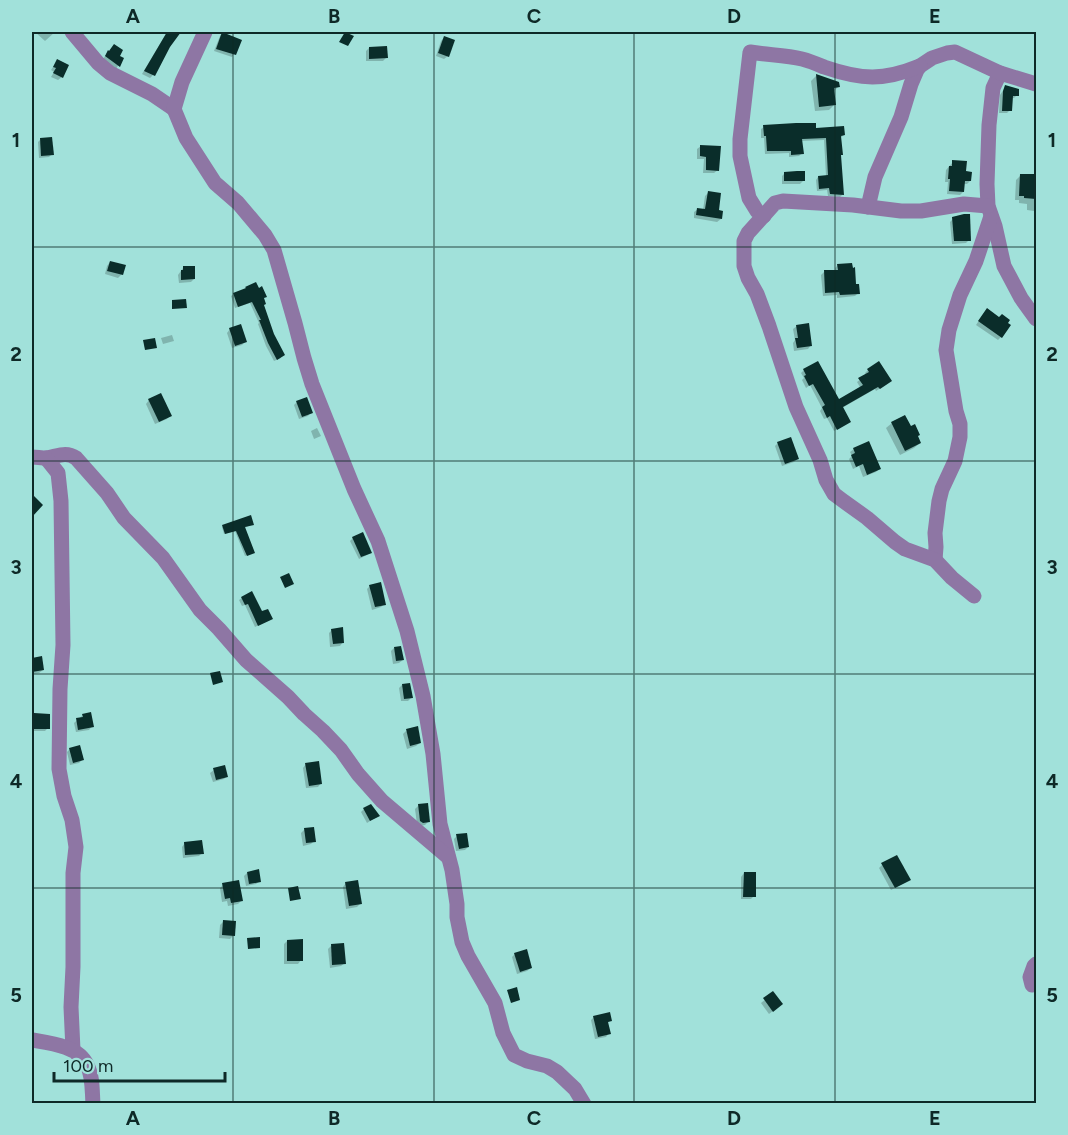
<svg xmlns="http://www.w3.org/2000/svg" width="1068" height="1135" font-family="Figtree,sans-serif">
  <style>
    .shadow { fill: #0003 }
    .building { fill: #0a2d2a }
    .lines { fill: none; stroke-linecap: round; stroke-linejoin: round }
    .minor { stroke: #8e76a4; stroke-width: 15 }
    .grid { fill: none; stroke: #0e2927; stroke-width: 1.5; stroke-opacity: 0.55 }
    .neatline { fill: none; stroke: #0e2927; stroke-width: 2 }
    .grid-label { font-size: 20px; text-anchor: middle; font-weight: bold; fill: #0e2927 }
  </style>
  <rect width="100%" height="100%" fill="#a1e1da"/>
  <g class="shadow">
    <path d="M 35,32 L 55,32 L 45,41 Z"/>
    <path d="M 167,32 L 179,33 L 169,46 L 153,75 L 150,78 L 142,74 Z"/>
    <path d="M 223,33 L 240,40 L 234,54 L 232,57 L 214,51 L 220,36 Z"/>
    <path d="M 444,38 L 448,56 L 444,59 L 436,56 L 441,41 Z"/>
    <path d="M 369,48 L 386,58 L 383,61 L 366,61 L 366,51 Z"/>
    <path d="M 108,52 L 122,59 L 116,69 L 103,59 Z"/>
    <path d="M 57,61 L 62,77 L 58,80 L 51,77 L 54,72 L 51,70 Z"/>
    <path d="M 816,76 L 838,87 L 833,92 L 834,105 L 829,110 L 815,111 L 811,81 Z"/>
    <path d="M 1006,86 L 1017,95 L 1014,98 L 1011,98 L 1010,110 L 1007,113 L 999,113 L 1000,95 Z"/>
    <path d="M 764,127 L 815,130 L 844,135 L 840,138 L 840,156 L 843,194 L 840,197 L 828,196 L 827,190 L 817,191 L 816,180 L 818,177 L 826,176 L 824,140 L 801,141 L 802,153 L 799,156 L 789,157 L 789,153 L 765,154 L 764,138 L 761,138 L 761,129 Z"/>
    <path d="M 41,139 L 52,154 L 49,157 L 39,158 L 38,142 Z"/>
    <path d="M 701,146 L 718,170 L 714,173 L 703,173 L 704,159 L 697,159 L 697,149 Z"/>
    <path d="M 953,162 L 965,172 L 970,181 L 967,184 L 964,184 L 963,192 L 960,195 L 947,194 L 948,182 L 945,182 L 946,170 Z"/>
    <path d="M 785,173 L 804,180 L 800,184 L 782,184 L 782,176 Z"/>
    <path d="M 1021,175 L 1036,176 L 1036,208 L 1034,211 L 1027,210 L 1027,204 L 1019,203 L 1019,200 L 1015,200 L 1016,180 Z"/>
    <path d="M 708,193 L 721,219 L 717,222 L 694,218 L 694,212 L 698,209 L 703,210 L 705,196 Z"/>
    <path d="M 953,219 L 969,240 L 966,243 L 952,244 L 950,222 Z"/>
    <path d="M 110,262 L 122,274 L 118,278 L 105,274 L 107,266 Z"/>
    <path d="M 838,265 L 855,286 L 858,293 L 855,296 L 837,298 L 837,295 L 823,296 L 821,275 L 824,272 L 835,271 L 835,268 Z"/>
    <path d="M 183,268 L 194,279 L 191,282 L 179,283 L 178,275 Z"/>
    <path d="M 234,294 L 262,299 L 263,306 L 281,358 L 274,361 L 266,346 L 258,324 L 259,323 L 250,303 L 235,308 L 231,296 Z"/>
    <path d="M 984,313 L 999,318 L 1001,337 L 998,340 L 976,325 Z"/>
    <path d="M 797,326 L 811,345 L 808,349 L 794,351 L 793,343 L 795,340 L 793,329 Z"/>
    <path d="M 230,329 L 245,342 L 242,345 L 232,348 L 227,333 Z"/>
    <path d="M 172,335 L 174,341 L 163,344 L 161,338 Z"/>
    <path d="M 804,370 L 838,401 L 861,389 L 857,382 L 866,375 L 865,373 L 868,370 L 887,384 L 876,391 L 875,389 L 842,408 L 849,422 L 834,431 L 827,418 L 824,419 L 820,411 L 822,408 L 810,385 L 806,388 L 802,380 L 804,378 L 801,373 Z"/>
    <path d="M 149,400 L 170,415 L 167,419 L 155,424 L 146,404 Z"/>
    <path d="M 297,402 L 311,412 L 308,416 L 299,419 L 294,405 Z"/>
    <path d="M 905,417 L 920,443 L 914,448 L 900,455 L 886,428 L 892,423 Z"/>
    <path d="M 317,428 L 321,436 L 314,439 L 311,431 Z"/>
    <path d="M 778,443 L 797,459 L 794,462 L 782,466 L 775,446 Z"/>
    <path d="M 854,449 L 879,469 L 876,472 L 863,477 L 859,466 L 853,469 L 849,459 L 852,456 L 850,452 Z"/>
    <path d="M 251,525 L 244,528 L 252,553 L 245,556 L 235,531 L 224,534 L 222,527 L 223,526 Z"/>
    <path d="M 353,538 L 370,553 L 367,555 L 359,559 L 350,541 Z"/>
    <path d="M 370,586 L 384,604 L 381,607 L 372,610 L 367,589 Z"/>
    <path d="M 242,598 L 261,613 L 271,619 L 255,627 L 245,605 L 242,606 L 239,600 Z"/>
    <path d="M 332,630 L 343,642 L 340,646 L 330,647 L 329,633 Z"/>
    <path d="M 394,648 L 403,660 L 399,663 L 393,664 L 391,651 Z"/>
    <path d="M 41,658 L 43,670 L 39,673 L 32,674 L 32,659 Z"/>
    <path d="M 402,685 L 412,697 L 408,701 L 401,701 L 399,688 Z"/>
    <path d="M 35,715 L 48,728 L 45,731 L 32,731 L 32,718 Z"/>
    <path d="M 83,715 L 92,726 L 89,730 L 76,732 L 74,723 Z"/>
    <path d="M 406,731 L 420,743 L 416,746 L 407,749 L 403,734 Z"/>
    <path d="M 70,749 L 82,760 L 79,763 L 70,765 L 67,752 Z"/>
    <path d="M 306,764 L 321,783 L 318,787 L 306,788 L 303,768 Z"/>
    <path d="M 214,770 L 227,776 L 224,779 L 213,782 L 210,773 Z"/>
    <path d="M 419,805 L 428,822 L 425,825 L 420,826 L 417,824 L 415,809 Z"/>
    <path d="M 364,809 L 378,816 L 367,823 L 361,812 Z"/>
    <path d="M 312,829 L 314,841 L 311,844 L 303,846 L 301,833 L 304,830 Z"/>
    <path d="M 457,836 L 468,847 L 465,850 L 456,851 L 454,839 Z"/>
    <path d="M 185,843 L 202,853 L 199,856 L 183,858 L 182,847 Z"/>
    <path d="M 882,865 L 906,882 L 891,890 L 879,868 Z"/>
    <path d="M 247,873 L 260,881 L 256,884 L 246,886 L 244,876 Z"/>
    <path d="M 744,873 L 754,896 L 751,899 L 741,899 L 741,877 Z"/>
    <path d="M 346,883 L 360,904 L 357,907 L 346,909 L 343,887 Z"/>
    <path d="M 223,885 L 241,901 L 238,904 L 228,906 L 227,901 L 222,902 L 220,888 Z"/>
    <path d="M 223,922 L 233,936 L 230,939 L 219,938 L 220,925 Z"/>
    <path d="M 287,941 L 301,960 L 298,964 L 284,964 L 284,944 Z"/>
    <path d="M 331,946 L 345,963 L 341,966 L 330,968 L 328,949 Z"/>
    <path d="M 515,954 L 531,968 L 527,971 L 517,974 L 512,957 Z"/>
    <path d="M 773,993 L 778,1007 L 769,1014 L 761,1003 Z"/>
    <path d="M 594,1017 L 610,1020 L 607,1024 L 609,1033 L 606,1037 L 595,1039 L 591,1020 Z"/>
  </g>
  <g class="building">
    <path d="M 167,32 L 181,32 L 170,47 L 155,76 L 144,71 Z"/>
    <path d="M 222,32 L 242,40 L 236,55 L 216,49 Z"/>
    <path d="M 345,32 L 354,36 L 348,46 L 339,42 Z"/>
    <path d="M 444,36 L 455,40 L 449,57 L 438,53 Z"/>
    <path d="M 114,44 L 123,50 L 120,56 L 124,58 L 120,67 L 105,56 L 108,50 L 109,51 Z"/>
    <path d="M 387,46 L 388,58 L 369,59 L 369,47 Z"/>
    <path d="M 57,59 L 69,65 L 63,78 L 53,73 L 56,68 L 53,67 Z"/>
    <path d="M 816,74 L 839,82 L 840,87 L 834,88 L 836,105 L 819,107 Z"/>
    <path d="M 1005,85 L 1019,89 L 1019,96 L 1013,96 L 1012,111 L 1002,111 L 1003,91 Z"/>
    <path d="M 796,123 L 816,123 L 816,128 L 844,126 L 845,135 L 841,136 L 843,155 L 841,155 L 844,195 L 830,194 L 829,188 L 819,189 L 818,176 L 828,175 L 826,138 L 802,139 L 804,154 L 791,155 L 791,151 L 767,151 L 766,136 L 764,136 L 763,125 Z"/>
    <path d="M 52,137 L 54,155 L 41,156 L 40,138 Z"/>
    <path d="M 700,145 L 721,146 L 719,171 L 706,170 L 706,157 L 700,156 Z"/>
    <path d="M 952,160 L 967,161 L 966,171 L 972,172 L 971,181 L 965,181 L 964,192 L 949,191 L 950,179 L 948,179 L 949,166 L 952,166 Z"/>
    <path d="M 797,171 L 805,171 L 805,181 L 784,181 L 784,172 Z"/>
    <path d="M 1020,174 L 1036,174 L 1036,199 L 1024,198 L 1024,196 L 1019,196 Z"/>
    <path d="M 708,191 L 721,193 L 719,210 L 723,211 L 722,219 L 696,215 L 697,208 L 705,209 Z"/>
    <path d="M 964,214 L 970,214 L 971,241 L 954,241 L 952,217 Z"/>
    <path d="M 110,261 L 126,265 L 123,275 L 107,271 Z"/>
    <path d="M 852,263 L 853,268 L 855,267 L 856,284 L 859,284 L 860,294 L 840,295 L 839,292 L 825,293 L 824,270 L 838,270 L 837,264 Z"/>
    <path d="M 183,266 L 195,266 L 195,279 L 181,280 L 181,270 L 183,270 Z"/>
    <path d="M 256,282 L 259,288 L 262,286 L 267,297 L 264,298 L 266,304 L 264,305 L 274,334 L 285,355 L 277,360 L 268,343 L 259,320 L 261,320 L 252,302 L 238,307 L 233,293 L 246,288 L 245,287 Z"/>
    <path d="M 186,299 L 187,308 L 172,309 L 172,300 Z"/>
    <path d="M 987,308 L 999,317 L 1002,314 L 1010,320 L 1008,323 L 1011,325 L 1002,338 L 978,321 Z"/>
    <path d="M 809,323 L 812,346 L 797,348 L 795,338 L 798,338 L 796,325 Z"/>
    <path d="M 241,324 L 247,342 L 235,346 L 229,328 Z"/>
    <path d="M 155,338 L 157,348 L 145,350 L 143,340 Z"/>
    <path d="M 818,361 L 839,399 L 863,385 L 858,378 L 869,372 L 867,369 L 879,361 L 892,381 L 880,389 L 878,387 L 843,407 L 851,422 L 837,430 L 830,416 L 827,418 L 822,407 L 825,405 L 813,384 L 809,386 L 804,376 L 806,375 L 803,369 Z"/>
    <path d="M 161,393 L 172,416 L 159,422 L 148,399 Z"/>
    <path d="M 307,397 L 313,413 L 302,417 L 296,401 Z"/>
    <path d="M 905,415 L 911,426 L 915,424 L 920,435 L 918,436 L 921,443 L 905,451 L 891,422 Z"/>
    <path d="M 791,437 L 799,459 L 785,464 L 777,442 Z"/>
    <path d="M 869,441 L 881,469 L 867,475 L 863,464 L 856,467 L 851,455 L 855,453 L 853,448 Z"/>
    <path d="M 32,494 L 43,505 L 32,517 Z"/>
    <path d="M 251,515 L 254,525 L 245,527 L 255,553 L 247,556 L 236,531 L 225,534 L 222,525 Z"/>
    <path d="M 363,532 L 372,553 L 361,557 L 352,537 Z"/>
    <path d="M 289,573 L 294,584 L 285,588 L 280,577 Z"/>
    <path d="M 381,582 L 386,605 L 375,607 L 369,585 Z"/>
    <path d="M 252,591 L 262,611 L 268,609 L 273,619 L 258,626 L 248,604 L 245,605 L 241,597 Z"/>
    <path d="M 343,627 L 344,643 L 333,644 L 331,629 Z"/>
    <path d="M 401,646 L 404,660 L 396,661 L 394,647 Z"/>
    <path d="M 42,656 L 44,670 L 32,672 L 32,658 Z"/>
    <path d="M 220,671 L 223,682 L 213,685 L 210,673 Z"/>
    <path d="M 410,683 L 413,698 L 404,699 L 402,684 Z"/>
    <path d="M 91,712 L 94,727 L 78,730 L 76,718 L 83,717 L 82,714 Z"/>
    <path d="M 34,713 L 50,714 L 50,729 L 34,729 Z"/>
    <path d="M 418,726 L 421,743 L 410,746 L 406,729 Z"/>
    <path d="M 80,745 L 84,760 L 73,763 L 69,748 Z"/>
    <path d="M 319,761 L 322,784 L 309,786 L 305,763 Z"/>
    <path d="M 225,765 L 228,777 L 216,780 L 213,768 Z"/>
    <path d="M 428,803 L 430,822 L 423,823 L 420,821 L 418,804 Z"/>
    <path d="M 371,804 L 380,816 L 370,821 L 363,808 Z"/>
    <path d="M 314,827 L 316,842 L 306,843 L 304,828 Z"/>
    <path d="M 467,833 L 469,847 L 459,849 L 456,834 Z"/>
    <path d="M 202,840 L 204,854 L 185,855 L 184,842 Z"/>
    <path d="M 897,855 L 911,880 L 895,888 L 881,863 Z"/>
    <path d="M 259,869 L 261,882 L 249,884 L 247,872 Z"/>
    <path d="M 744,872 L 756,872 L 756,897 L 743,897 Z"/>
    <path d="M 239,880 L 243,901 L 231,903 L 230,898 L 225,899 L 222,883 Z"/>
    <path d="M 358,880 L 362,904 L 349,906 L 345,882 Z"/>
    <path d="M 298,886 L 301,899 L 290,901 L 288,888 Z"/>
    <path d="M 223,920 L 236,921 L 235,936 L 222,935 Z"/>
    <path d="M 260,937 L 260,948 L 248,949 L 247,938 Z"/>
    <path d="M 303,939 L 303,961 L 287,961 L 287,940 Z"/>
    <path d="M 344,943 L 346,964 L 332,965 L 331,944 Z"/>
    <path d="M 527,949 L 532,968 L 520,972 L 514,953 Z"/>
    <path d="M 517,987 L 520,1000 L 511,1003 L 507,990 Z"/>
    <path d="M 773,991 L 783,1004 L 773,1012 L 763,998 Z"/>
    <path d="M 610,1012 L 612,1021 L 608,1022 L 611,1034 L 598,1037 L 593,1016 Z"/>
  </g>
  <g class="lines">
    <g class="minor">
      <path d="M 72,32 L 98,63 L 110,73 L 152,94 L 174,109"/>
      <path d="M 205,32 L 182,82 L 174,109 L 186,138 L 215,183 L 238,203 L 265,235 L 274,250 L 295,323 L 304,358 L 312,384 L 354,489 L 378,541 L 407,631 L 423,696 L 433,754 L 440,824 L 452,870 L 457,904 L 457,917 L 462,942 L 468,956 L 495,1003 L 503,1033 L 514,1055 L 527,1061 L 547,1066 L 557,1072 L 575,1089 L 584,1104"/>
      <path d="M 1000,73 L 993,88 L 989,125 L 987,184 L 988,206 L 995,226 L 1004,266 L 1021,298 L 1036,319"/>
      <path d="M 868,207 L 875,177 L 901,117 L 911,84 L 917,70 L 920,66 L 932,58 L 947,53 L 955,52 L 1000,73 L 1036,84"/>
      <path d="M 764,216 L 757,211 L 749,198 L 740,156 L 740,139 L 750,52 C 767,55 785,55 802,59 C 810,61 817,64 824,67 C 862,80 883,81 920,66"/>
      <path d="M 32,457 C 36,457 42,458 47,458 C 58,456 66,451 76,458 L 107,493 L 124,518 L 163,558 L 200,610 L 219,629 L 246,660 L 288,697 L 304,714 L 323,731 L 341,750 L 358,774 L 382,801 L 448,857"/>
      <path d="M 46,458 L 58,473 L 61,501 L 63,645 L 60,689 L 59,769 L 64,796 L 72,820 L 76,847 L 73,873 L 73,967 L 71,1007 L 73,1050"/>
      <path d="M 935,560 L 936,547 L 935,533 L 939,501 L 942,489 L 955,461 L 960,437 L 960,424 L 956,411 L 946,350 L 949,330 L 960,295 L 976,261 L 991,216"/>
      <path d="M 974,596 L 952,578 L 935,560 L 905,549 L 895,542 L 867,518 L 842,500 L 834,494 L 826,480 L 820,460 L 796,407 L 769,326 L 757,294 L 748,278 L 744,266 L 744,241 L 748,233 L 775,203 L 783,201 L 853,205 L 901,211 L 921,211 L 964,204 L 988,206"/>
      <path d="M 1032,985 L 1030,977 L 1034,966 L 1036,964"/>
      <path d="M 32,1040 C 50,1043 79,1046 87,1065 C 93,1076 92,1091 93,1104"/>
    </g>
  </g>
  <path class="grid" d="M 233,32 L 233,1104M 434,32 L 434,1104M 634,32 L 634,1104M 835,32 L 835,1104M 32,247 L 1036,247M 32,461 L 1036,461M 32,674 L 1036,674M 32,888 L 1036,888"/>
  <rect width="1068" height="1135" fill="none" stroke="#a1e1da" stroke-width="66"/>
  <path d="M54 1072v9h171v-9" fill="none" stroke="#0e2927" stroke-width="3"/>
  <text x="63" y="1072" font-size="18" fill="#0e2927" stroke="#a1e1da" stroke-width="4.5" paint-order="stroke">100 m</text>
  <rect x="33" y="33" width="1002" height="1069" class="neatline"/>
  <g class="grid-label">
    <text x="133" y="23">A</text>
    <text x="334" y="23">B</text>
    <text x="534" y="23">C</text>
    <text x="734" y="23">D</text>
    <text x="935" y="23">E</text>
    <text x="16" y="147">1</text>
    <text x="1052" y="147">1</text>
    <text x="16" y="361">2</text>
    <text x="1052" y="361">2</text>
    <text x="16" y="574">3</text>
    <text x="1052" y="574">3</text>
    <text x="16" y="788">4</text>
    <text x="1052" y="788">4</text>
    <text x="16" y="1002">5</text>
    <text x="1052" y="1002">5</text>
    <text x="133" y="1125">A</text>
    <text x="334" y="1125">B</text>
    <text x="534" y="1125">C</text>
    <text x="734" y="1125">D</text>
    <text x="935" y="1125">E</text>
  </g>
</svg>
